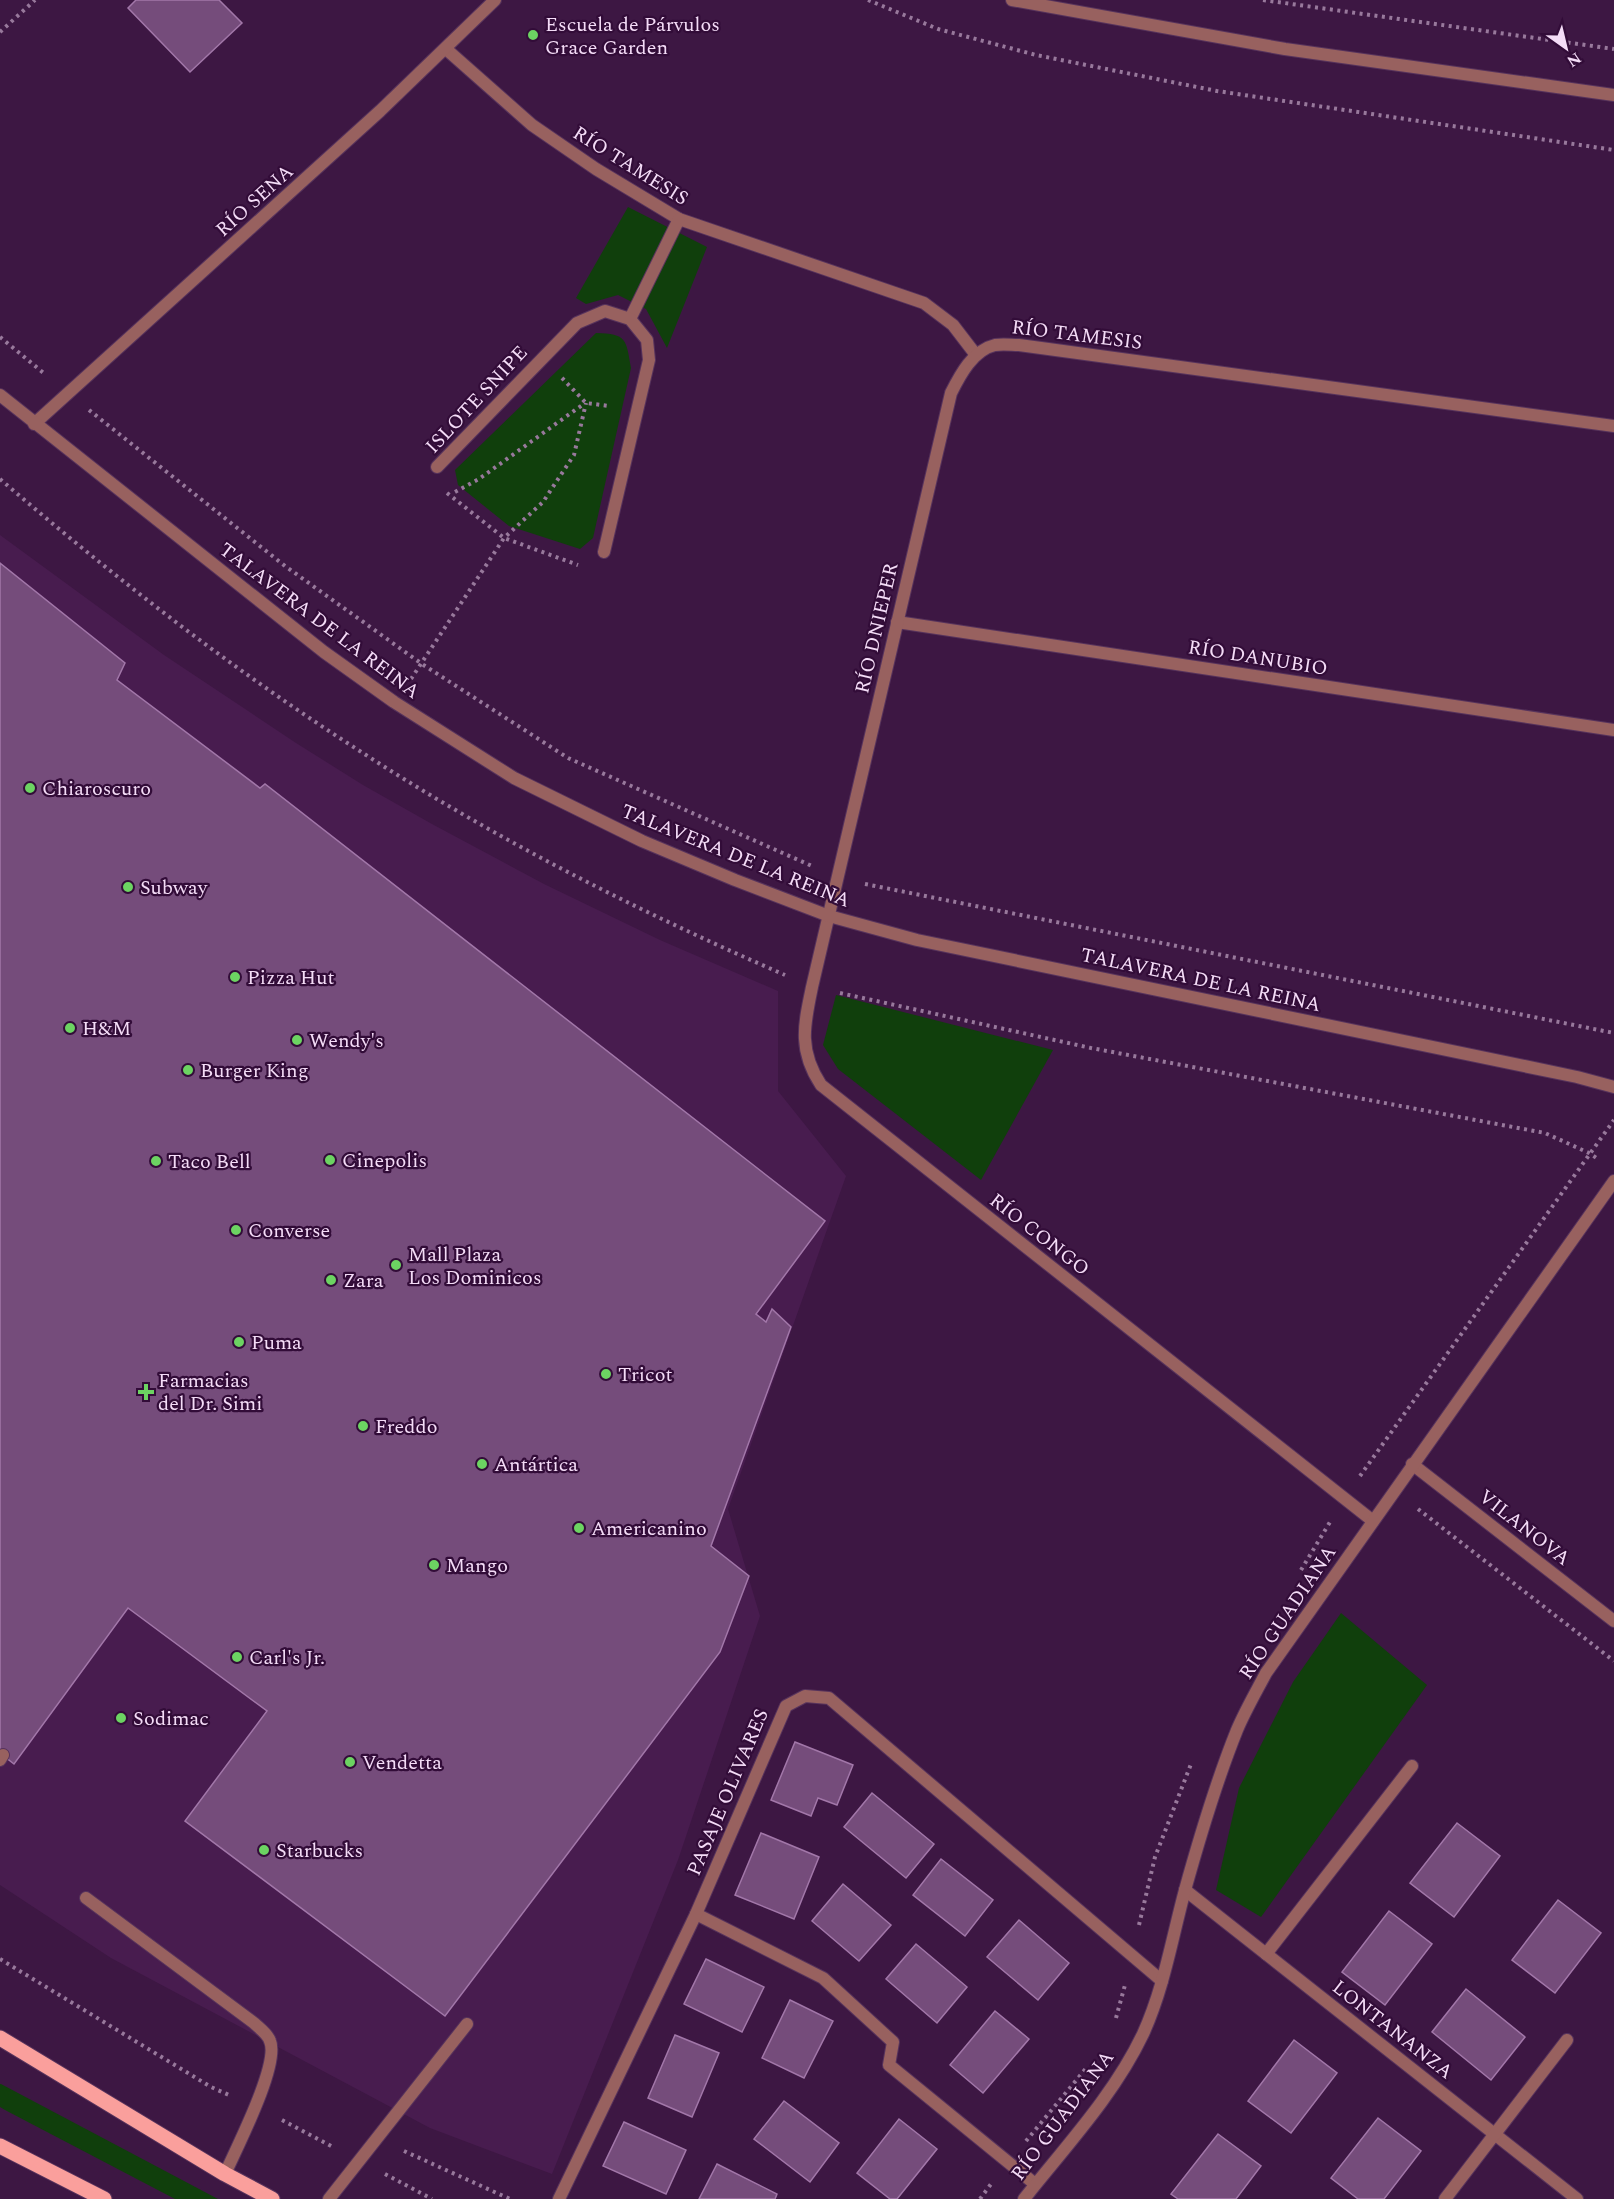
<svg xmlns="http://www.w3.org/2000/svg" width="1614" height="2199" font-family="Spectral,serif">
  <style>
    .built { fill: #481c4f }
    .green { fill: #103f0c }
    .building { fill: #754c7b; stroke: #a277a9; stroke-width: 1.5 }
    .lines { fill: none; stroke-linecap: round; stroke-linejoin: round }
    .service-casing { stroke: #57335c; stroke-width: 14 }
    .minor-casing { stroke: #57335c; stroke-width: 14 }
    .tertiary-casing { stroke: #57335c; stroke-width: 14 }
    .primary-casing { stroke: #57335c; stroke-width: 17 }
    .path { stroke: #98799c; stroke-width: 4; stroke-dasharray: 3 4.5; stroke-linecap: butt }
    .service { stroke: #98615f; stroke-width: 12 }
    .minor { stroke: #98615f; stroke-width: 12 }
    .tertiary { stroke: #98615f; stroke-width: 12 }
    .primary { stroke: #fa9f9c; stroke-width: 15 }
    .poi-dot { fill: #6cd362; stroke: #320c38; stroke-width: 2 }
    .labels { text-anchor: middle; stroke-width: 4.5; stroke-linejoin: round; paint-order: stroke }
    .poi-label { font-size: 20px; fill: #f4dcf7; stroke: #320c38; text-anchor: start }
    .street-label { font-size: 20px; fill: #f4dcf7; stroke: #320c38 }
  </style>
  <rect width="100%" height="100%" fill="#3d1743"/>
  <path class="built" d="M 0,535 L 164,655 L 296,743 L 363,785 L 432,824 L 544,884 L 660,940 L 778,991 L 778,1091 L 846,1176 L 728,1509 L 760,1616 L 678,1860 L 552,2174 L 430,2128 L 111,1958 L 0,1885 Z"/>
  <g class="green">
    <path d="M 628,207 L 707,247 L 667,348 L 646,309 L 618,295 L 586,304 L 576,298 Z"/>
    <path d="M 596,333 C 627,334 626,339 631,368 L 593,538 L 580,549 L 509,526 L 458,485 L 455,470 Z"/>
    <path d="M 836,995 L 1053,1050 L 981,1180 L 838,1069 L 823,1045 Z"/>
    <path d="M 1341,1613 L 1427,1685 L 1261,1917 L 1216,1890 L 1239,1788 L 1293,1682 Z"/>
    <path d="M 0,2084 L 1,2084 L 218,2199 L 175,2199 L 5,2110 L 0,2107 Z"/>
  </g>
  <g class="building">
    <path d="M 136,0 L 219,0 L 242,23 L 190,72 L 128,8 Z"/>
    <path d="M 0,563 L 125,663 L 117,680 L 260,788 L 265,784 L 825,1221 L 756,1314 L 766,1322 L 772,1309 L 791,1327 L 711,1546 L 749,1576 L 720,1652 L 445,2016 L 185,1821 L 267,1711 L 128,1608 L 14,1764 L 0,1753 Z"/>
    <path d="M 795,1742 L 853,1765 L 837,1805 L 818,1798 L 811,1816 L 771,1800 Z"/>
    <path d="M 872,1793 L 934,1844 L 906,1878 L 844,1827 Z"/>
    <path d="M 1457,1823 L 1500,1856 L 1454,1917 L 1410,1883 Z"/>
    <path d="M 761,1833 L 819,1857 L 794,1919 L 735,1895 Z"/>
    <path d="M 941,1859 L 993,1900 L 965,1936 L 913,1895 Z"/>
    <path d="M 843,1884 L 891,1925 L 859,1961 L 812,1921 Z"/>
    <path d="M 1558,1900 L 1601,1933 L 1555,1993 L 1512,1960 Z"/>
    <path d="M 1389,1911 L 1432,1944 L 1385,2005 L 1342,1972 Z"/>
    <path d="M 1019,1920 L 1069,1963 L 1038,2000 L 987,1957 Z"/>
    <path d="M 916,1944 L 967,1987 L 937,2023 L 886,1979 Z"/>
    <path d="M 706,1959 L 764,1987 L 742,2032 L 684,2004 Z"/>
    <path d="M 1466,1989 L 1525,2037 L 1491,2080 L 1432,2032 Z"/>
    <path d="M 790,2000 L 833,2021 L 804,2078 L 762,2058 Z"/>
    <path d="M 995,2011 L 1029,2039 L 983,2093 L 950,2065 Z"/>
    <path d="M 675,2035 L 719,2053 L 692,2117 L 648,2098 Z"/>
    <path d="M 1294,2040 L 1337,2073 L 1291,2133 L 1248,2101 Z"/>
    <path d="M 784,2101 L 839,2143 L 810,2182 L 754,2139 Z"/>
    <path d="M 1378,2118 L 1421,2151 L 1384,2199 L 1358,2199 L 1331,2178 Z"/>
    <path d="M 899,2119 L 937,2149 L 897,2199 L 890,2199 L 857,2173 Z"/>
    <path d="M 624,2122 L 686,2150 L 666,2194 L 603,2166 Z"/>
    <path d="M 1218,2134 L 1261,2166 L 1236,2199 L 1178,2199 L 1171,2194 Z"/>
    <path d="M 717,2164 L 777,2194 L 775,2199 L 699,2199 Z"/>
  </g>
  <g class="lines">
    <defs>
      <g id="service">
        <path d="M 0,1760 L 3,1755"/>
        <path d="M 86,1898 L 254,2023 C 259,2028 268,2034 270,2041 C 280,2064 236,2149 225,2174"/>
        <path d="M 329,2199 L 467,2024"/>
      </g>
      <g id="minor">
        <path d="M 1012,0 L 1285,49 L 1614,95"/>
        <path d="M 446,49 L 532,125 L 596,169 L 679,219 L 924,303 L 953,325 L 976,355"/>
        <path d="M 630,319 L 679,219"/>
        <path d="M 34,424 L 380,111 L 495,0"/>
        <path d="M 437,467 L 577,323 L 605,311 L 630,319 L 647,340 L 649,360 L 604,552"/>
        <path d="M 897,622 L 1614,730"/>
        <path d="M 1412,1464 L 1614,1621"/>
        <path d="M 1373,1521 L 821,1085 C 798,1050 804,1025 812,987 L 951,393 C 960,375 973,350 995,345 C 1003,344 1012,345 1019,345 L 1614,426"/>
        <path d="M 1185,1890 L 1577,2199"/>
        <path d="M 696,1914 L 823,1978 L 893,2042 L 889,2065 L 1035,2184"/>
        <path d="M 1266,1954 L 1412,1766"/>
        <path d="M 559,2199 L 696,1914 L 786,1706 L 805,1696 L 829,1698 L 1162,1981"/>
        <path d="M 1445,2199 L 1567,2040"/>
      </g>
      <g id="tertiary">
        <path d="M 0,395 L 324,652 L 394,702 L 514,778 L 642,841 L 735,880 L 829,916 L 917,940 L 1577,1077 L 1614,1087"/>
        <path d="M 1024,2199 C 1066,2146 1114,2095 1143,2034 C 1164,1988 1172,1938 1185,1890 C 1200,1836 1216,1782 1237,1730 C 1245,1711 1256,1692 1266,1673 L 1614,1181"/>
      </g>
      <g id="primary">
        <path d="M 0,2038 L 225,2174 L 272,2199"/>
        <path d="M 0,2146 L 104,2199"/>
      </g>
    </defs>
    <use href="#service" class="service-casing"/>
    <use href="#minor" class="minor-casing"/>
    <use href="#tertiary" class="tertiary-casing"/>
    <use href="#primary" class="primary-casing"/>
    <g class="path">
      <path d="M 868,0 L 938,29 L 1036,55 L 1217,91 L 1614,150"/>
      <path d="M 1263,0 L 1614,49"/>
      <path d="M 0,32 L 35,0"/>
      <path d="M 0,337 L 46,375"/>
      <path d="M 562,378 L 586,403 L 609,406"/>
      <path d="M 89,410 L 285,566 L 422,664 L 568,758 L 812,866"/>
      <path d="M 0,479 C 116,579 237,673 366,755 C 499,841 640,912 785,975"/>
      <path d="M 455,492 L 479,479 L 585,403"/>
      <path d="M 447,493 L 504,538 L 578,565"/>
      <path d="M 411,679 L 504,538 L 543,502 L 574,455 L 586,403"/>
      <path d="M 865,884 L 1614,1033"/>
      <path d="M 840,993 L 1091,1048 L 1545,1133 L 1589,1153 L 1598,1159"/>
      <path d="M 1360,1476 L 1614,1120"/>
      <path d="M 1418,1509 L 1614,1661"/>
      <path d="M 1301,1570 L 1330,1522"/>
      <path d="M 1139,1925 L 1155,1857 L 1191,1764"/>
      <path d="M 0,1959 L 211,2087 L 229,2095"/>
      <path d="M 1116,2018 L 1125,1985"/>
      <path d="M 282,2120 L 333,2147"/>
      <path d="M 1026,2141 L 1088,2066"/>
      <path d="M 404,2151 L 510,2199"/>
      <path d="M 385,2174 L 432,2199"/>
      <path d="M 980,2199 L 991,2184"/>
    </g>
    <use href="#service" class="service"/>
    <use href="#minor" class="minor"/>
    <use href="#tertiary" class="tertiary"/>
    <use href="#primary" class="primary"/>
  </g>
  <g class="poi-dot">
    <circle cx="533" cy="35" r="6"/>
    <circle cx="30" cy="788" r="6"/>
    <circle cx="128" cy="887" r="6"/>
    <circle cx="235" cy="977" r="6"/>
    <circle cx="70" cy="1028" r="6"/>
    <circle cx="297" cy="1040" r="6"/>
    <circle cx="188" cy="1070" r="6"/>
    <circle cx="330" cy="1160" r="6"/>
    <circle cx="156" cy="1161" r="6"/>
    <circle cx="236" cy="1230" r="6"/>
    <circle cx="396" cy="1265" r="6"/>
    <circle cx="331" cy="1280" r="6"/>
    <circle cx="239" cy="1342" r="6"/>
    <circle cx="606" cy="1374" r="6"/>
    <path d="M143 1383h6v6h6v6h-6v6h-6v-6h-6v-6h6z"/>
    <circle cx="363" cy="1426" r="6"/>
    <circle cx="482" cy="1464" r="6"/>
    <circle cx="579" cy="1528" r="6"/>
    <circle cx="434" cy="1565" r="6"/>
    <circle cx="237" cy="1657" r="6"/>
    <circle cx="121" cy="1718" r="6"/>
    <circle cx="350" cy="1762" r="6"/>
    <circle cx="264" cy="1850" r="6"/>
  </g>
  <g class="labels">
    <g class="poi-label">
      <text x="545" y="31">Escuela de Párvulos<tspan x="545" dy="23">Grace Garden</tspan></text>
      <text x="42" y="795">Chiaroscuro</text>
      <text x="140" y="894">Subway</text>
      <text x="247" y="984">Pizza Hut</text>
      <text x="82" y="1035">H&amp;M</text>
      <text x="309" y="1047">Wendy's</text>
      <text x="200" y="1077">Burger King</text>
      <text x="342" y="1167">Cinepolis</text>
      <text x="168" y="1168">Taco Bell</text>
      <text x="248" y="1237">Converse</text>
      <text x="408" y="1261">Mall Plaza<tspan x="408" dy="23">Los Dominicos</tspan></text>
      <text x="343" y="1287">Zara</text>
      <text x="251" y="1349">Puma</text>
      <text x="618" y="1381">Tricot</text>
      <text x="158" y="1387">Farmacias<tspan x="158" dy="23">del Dr. Simi</tspan></text>
      <text x="375" y="1433">Freddo</text>
      <text x="494" y="1471">Antártica</text>
      <text x="591" y="1535">Americanino</text>
      <text x="446" y="1572">Mango</text>
      <text x="249" y="1664">Carl's Jr.</text>
      <text x="133" y="1725">Sodimac</text>
      <text x="362" y="1769">Vendetta</text>
      <text x="276" y="1857">Starbucks</text>
    </g>
    <g class="street-label">
      <text transform="translate(631 165) rotate(32)" y="7">RÍO TAMESIS</text>
      <text transform="translate(254 200) rotate(-42)" y="7">RÍO SENA</text>
      <text transform="translate(1077 334) rotate(7)" y="7">RÍO TAMESIS</text>
      <text transform="translate(476 399) rotate(-47)" y="7">ISLOTE SNIPE</text>
      <text transform="translate(320 620) rotate(37)" y="7">TALAVERA DE LA REINA</text>
      <text transform="translate(876 628) rotate(-77)" y="7">RÍO DNIEPER</text>
      <text transform="translate(1258 657) rotate(9)" y="7">RÍO DANUBIO</text>
      <text transform="translate(736 855) rotate(22)" y="7">TALAVERA DE LA REINA</text>
      <text transform="translate(1201 979) rotate(12)" y="7">TALAVERA DE LA REINA</text>
      <text transform="translate(1040 1234) rotate(38)" y="7">RÍO CONGO</text>
      <text transform="translate(1525 1527) rotate(38)" y="7">VILANOVA</text>
      <text transform="translate(1287 1612) rotate(-56)" y="7">RÍO GUADIANA</text>
      <text transform="translate(727 1792) rotate(-67)" y="7">PASAJE OLIVARES</text>
      <text transform="translate(1393 2029) rotate(38)" y="7">LONTANANZA</text>
      <text transform="translate(1062 2115) rotate(-53)" y="7">RÍO GUADIANA</text>
    </g>
  </g>
  <g transform="translate(1566 48) rotate(146)" stroke="#320c38" stroke-width="4.5" paint-order="stroke">
  <path d="M0-4.5L10 22L0 15L-10 22Z" fill="#f4dcf7"/>
  <text y="-9" font-size="16" font-weight="bold" text-anchor="middle" fill="#f4dcf7">N</text>
  </g>
</svg>
